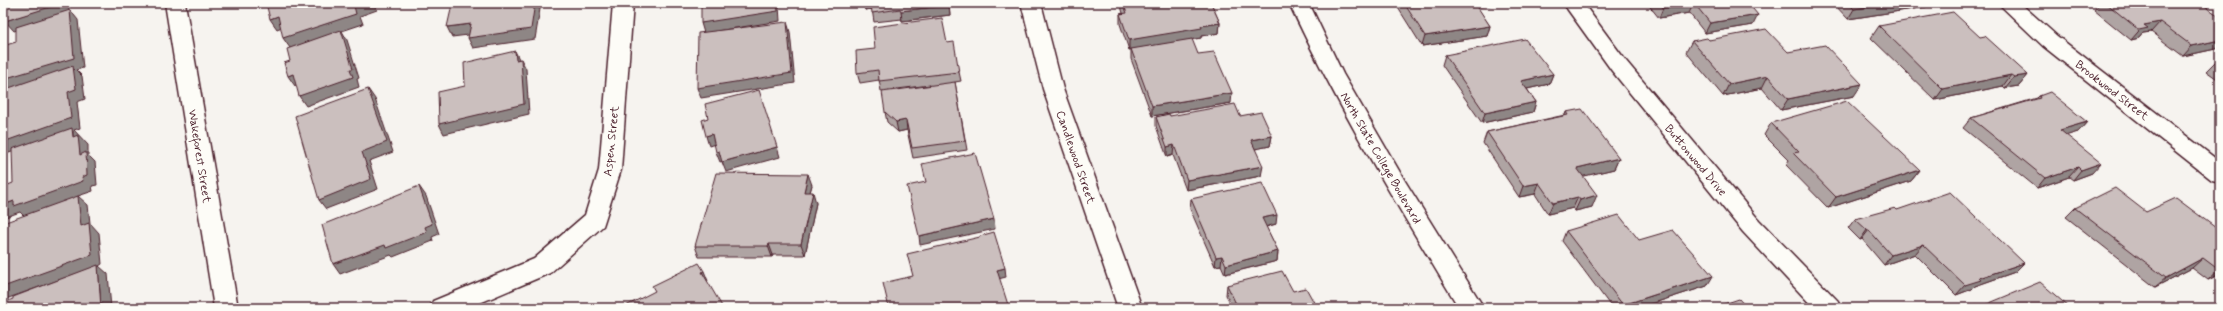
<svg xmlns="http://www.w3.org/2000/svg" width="2223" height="311" font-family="Mynerve,sans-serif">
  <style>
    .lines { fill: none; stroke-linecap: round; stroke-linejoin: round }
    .minor-casing { stroke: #4a1f2b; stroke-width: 3 }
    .major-casing { stroke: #4a1f2b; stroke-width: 3 }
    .minor { fill: #fdfcf7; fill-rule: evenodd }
    .major { fill: #fdfcf7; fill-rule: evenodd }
    .wall { fill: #afa4a3; stroke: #4a1f2b }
    .shaded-wall { fill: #8e8685; stroke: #4a1f2b }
    .building { fill: #cbbfbe; stroke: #4a1f2b }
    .labels { text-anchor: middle; stroke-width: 4; stroke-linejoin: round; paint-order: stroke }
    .street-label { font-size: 12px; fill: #4a1f2b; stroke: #fdfcf7 }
  </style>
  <rect width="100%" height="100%" fill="#f6f3ef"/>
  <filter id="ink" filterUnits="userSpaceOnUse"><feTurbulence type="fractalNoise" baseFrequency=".025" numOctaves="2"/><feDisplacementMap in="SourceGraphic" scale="8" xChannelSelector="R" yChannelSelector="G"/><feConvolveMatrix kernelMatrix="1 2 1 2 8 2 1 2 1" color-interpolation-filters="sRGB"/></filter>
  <g filter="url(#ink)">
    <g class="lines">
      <defs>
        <g id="minor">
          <path d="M 165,3 L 185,3 L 238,308 L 214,308 Z"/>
          <path d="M 613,3 L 633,3 L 621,170 L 603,226 L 550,273 L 468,308 L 430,308 L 433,301 L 534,259 L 585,215 L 599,170 Z"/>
          <path d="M 1021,3 L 1041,3 L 1063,89 L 1142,308 L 1118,308 L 1043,89 Z"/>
          <path d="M 1563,3 L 1583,3 L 1626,61 L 1759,220 L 1838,301 L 1841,308 L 1814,308 L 1743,232 L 1612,71 Z"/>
          <path d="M 1998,3 L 2020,3 L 2057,36 L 2220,162 L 2220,182 L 2212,180 L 2043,46 Z"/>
        </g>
        <path id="major" d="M 1289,3 L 1309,3 L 1343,74 L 1405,181 L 1484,308 L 1459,308 C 1398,207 1339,110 1289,3 Z"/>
      </defs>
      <use href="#minor" class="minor-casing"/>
      <use href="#major" class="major-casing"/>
      <use href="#minor" class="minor"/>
      <use href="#major" class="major"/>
    </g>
    <g class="wall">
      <path d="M 864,3 L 948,3 L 950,15 L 902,21 L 902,19 L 874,22 L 872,9 L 865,10 Z"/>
      <path d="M 1120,3 L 1211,3 L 1220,23 L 1219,33 L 1201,36 L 1201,38 L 1178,41 L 1198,54 L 1231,103 L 1152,116 L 1131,59 L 1131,49 L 1129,50 L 1120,24 L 1120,14 L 1123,13 Z"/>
      <path d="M 1395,3 L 1494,3 L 1494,4 L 1477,7 L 1490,26 L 1487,36 L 1422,46 Z"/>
      <path d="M 1647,3 L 1748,3 L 1753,25 L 1705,33 L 1689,13 L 1659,18 Z"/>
      <path d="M 1833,3 L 1929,3 L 1926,7 L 1848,19 Z"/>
      <path d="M 2100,3 L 2201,3 L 2220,17 L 2220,48 L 2183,56 L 2151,32 L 2143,33 L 2139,38 L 2131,40 L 2094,10 Z"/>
      <path d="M 1879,26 L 1980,37 L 2028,75 L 2019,86 L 2005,88 L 2003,86 L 1935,100 L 1871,38 Z"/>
      <path d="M 1709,40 L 1788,52 L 1854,96 L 1781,110 L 1762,88 L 1723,96 L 1686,52 L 1692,41 Z"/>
      <path d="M 947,43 L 959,72 L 961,81 L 955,82 L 967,150 L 913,158 L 907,130 L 898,132 L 887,122 L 885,112 L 930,85 L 881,91 L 879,80 L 860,83 L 857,73 Z"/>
      <path d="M 1445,55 L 1553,74 L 1549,84 L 1527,89 L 1536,102 L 1533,112 L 1482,123 L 1442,65 Z"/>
      <path d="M 2220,60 L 2220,81 L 2206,71 L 2216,61 Z"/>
      <path d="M 2039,96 L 2087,122 L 2078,132 L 2066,135 L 2092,173 L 2073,180 L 2069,177 L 2037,188 L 1963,128 L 1971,118 L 2037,98 Z"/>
      <path d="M 1566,112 L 1619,158 L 1614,169 L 1583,176 L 1592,207 L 1575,211 L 1573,208 L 1548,214 L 1535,194 L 1519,197 L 1483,143 L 1487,132 L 1565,115 Z"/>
      <path d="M 1170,116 L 1272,136 L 1270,146 L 1255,149 L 1261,176 L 1186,190 L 1173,155 L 1167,157 L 1156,126 L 1156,117 Z"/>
      <path d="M 1771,123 L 1920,170 L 1911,181 L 1828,208 L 1786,165 L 1789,160 L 1764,135 Z"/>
      <path d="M 812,185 L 810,192 L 816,203 L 805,255 L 773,255 L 772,257 L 699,257 L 695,246 Z"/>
      <path d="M 1191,199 L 1276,224 L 1266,227 L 1278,251 L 1277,261 L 1225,274 L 1221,265 L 1215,266 L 1190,209 Z"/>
      <path d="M 2075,208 L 2146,212 L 2220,231 L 2220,274 L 2208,280 L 2192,268 L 2155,287 L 2066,217 Z"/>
      <path d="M 1897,210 L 2024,263 L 2015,272 L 1975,286 L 1972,289 L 1956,295 L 1915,254 L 1884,265 L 1862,239 L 1860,240 L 1848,228 L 1855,219 Z"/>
      <path d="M 1566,231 L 1639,240 L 1707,286 L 1638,308 L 1612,308 L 1562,241 Z"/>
      <path d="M 1227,285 L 1293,291 L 1317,308 L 1233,308 L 1226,295 Z"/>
    </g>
    <g class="shaded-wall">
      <path d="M 3,3 L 10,3 L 13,6 L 3,9 Z"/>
      <path d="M 60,3 L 72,3 L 72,6 L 69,7 L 69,14 L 14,31 L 5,21 Z"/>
      <path d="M 363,3 L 374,3 L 377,10 L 360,16 L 363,24 L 342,31 L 347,40 L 359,78 L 357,79 L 359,87 L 306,106 L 299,96 L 350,69 L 290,48 L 283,38 L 354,6 Z"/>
      <path d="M 535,3 L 541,3 L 535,39 L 473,48 L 468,38 Z"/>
      <path d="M 777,3 L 796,3 L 796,4 L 779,6 L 780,21 L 704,33 L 701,23 Z"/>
      <path d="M 864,3 L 871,3 L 872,9 L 865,10 Z"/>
      <path d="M 1470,3 L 1494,3 L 1494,4 L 1469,8 Z"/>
      <path d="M 1694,3 L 1689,13 L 1659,18 L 1663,8 Z"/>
      <path d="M 1896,3 L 1929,3 L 1926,7 L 1848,19 L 1854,9 Z"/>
      <path d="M 949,5 L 950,15 L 902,21 L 901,11 Z"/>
      <path d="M 70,10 L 78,20 L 83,68 L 76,70 L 82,76 L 85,99 L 77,102 L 80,128 L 74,130 L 88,145 L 88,155 L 95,162 L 97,185 L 92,186 L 93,191 L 78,196 L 88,205 L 90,223 L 99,233 L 102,264 L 99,266 L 108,274 L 111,308 L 101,308 L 98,266 L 3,300 L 3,287 L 24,216 L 20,212 L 3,218 L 3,205 L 82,177 L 80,155 L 73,137 L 73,131 L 3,155 L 3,79 Z"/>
      <path d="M 1758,15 L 1753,25 L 1705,33 L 1710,23 Z"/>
      <path d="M 278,16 L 284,26 L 277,29 L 270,19 Z"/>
      <path d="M 787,22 L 790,32 L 795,83 L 701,98 L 697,88 Z"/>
      <path d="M 2160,22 L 2151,32 L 2143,33 L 2139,38 L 2131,40 L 2144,25 Z"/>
      <path d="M 1220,23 L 1219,33 L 1201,36 L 1201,38 L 1129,50 L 1129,40 L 1201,26 Z"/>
      <path d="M 471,24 L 476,34 L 452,37 L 447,27 Z"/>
      <path d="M 1490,26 L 1487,36 L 1422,46 L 1425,36 Z"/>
      <path d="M 2220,40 L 2220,48 L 2183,56 L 2192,46 Z"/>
      <path d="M 515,51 L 520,61 L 516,60 Z"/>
      <path d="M 521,59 L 526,69 L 529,114 L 444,134 L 439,124 Z"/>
      <path d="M 293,74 L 300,84 L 295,86 L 288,76 Z"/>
      <path d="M 1553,74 L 1549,84 L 1518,91 L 1521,81 Z"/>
      <path d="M 2011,75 L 2003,86 L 1935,100 L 1943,89 Z"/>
      <path d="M 2028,75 L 2019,86 L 2005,88 L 2014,77 Z"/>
      <path d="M 1768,76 L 1762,88 L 1723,96 L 1729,84 Z"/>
      <path d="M 1862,84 L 1854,96 L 1781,110 L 1788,99 Z"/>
      <path d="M 368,89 L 375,99 L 393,152 L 369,161 L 378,189 L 326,209 L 319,200 L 362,152 Z"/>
      <path d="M 1232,93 L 1231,103 L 1152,116 L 1152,106 Z"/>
      <path d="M 1536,102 L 1533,112 L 1482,123 L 1485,113 Z"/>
      <path d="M 906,120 L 907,130 L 898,132 L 896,122 Z"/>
      <path d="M 2087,122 L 2078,132 L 2052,140 L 2060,130 Z"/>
      <path d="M 712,134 L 715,144 L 709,146 L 706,136 Z"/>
      <path d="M 1272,136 L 1270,146 L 1250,150 L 1251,140 Z"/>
      <path d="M 1174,145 L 1173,155 L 1167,157 L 1167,147 Z"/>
      <path d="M 777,147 L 780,157 L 726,172 L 722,162 Z"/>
      <path d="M 719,151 L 723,161 L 720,162 L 716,152 Z"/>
      <path d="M 1619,158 L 1614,169 L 1572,179 L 1577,168 Z"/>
      <path d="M 2101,163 L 2092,173 L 2073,180 L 2081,170 Z"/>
      <path d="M 1263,166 L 1261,176 L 1186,190 L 1187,180 Z"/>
      <path d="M 2078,167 L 2069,177 L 2037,188 L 2045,178 Z"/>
      <path d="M 1920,170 L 1911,181 L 1828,208 L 1836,197 Z"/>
      <path d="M 808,174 L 812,185 L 807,203 L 804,192 Z"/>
      <path d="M 1539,183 L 1535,194 L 1519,197 L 1523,186 Z"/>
      <path d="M 419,186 L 426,196 L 439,234 L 432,237 L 433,241 L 393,257 L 391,255 L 340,274 L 333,264 L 425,227 Z"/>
      <path d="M 813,192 L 816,203 L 805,255 L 801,244 Z"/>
      <path d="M 1597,195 L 1592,207 L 1575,211 L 1580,200 Z"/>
      <path d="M 1578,197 L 1573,208 L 1548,214 L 1553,203 Z"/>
      <path d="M 1277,215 L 1276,224 L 1261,228 L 1262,218 Z"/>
      <path d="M 994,219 L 995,229 L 920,245 L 919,236 Z"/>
      <path d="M 1867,230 L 1869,230 L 1862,239 L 1860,240 Z"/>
      <path d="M 769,244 L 773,255 L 772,257 L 768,246 Z"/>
      <path d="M 1923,245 L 1915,254 L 1884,265 L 1891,255 Z"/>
      <path d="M 1278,251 L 1277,261 L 1225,274 L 1226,265 Z"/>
      <path d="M 1222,256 L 1221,265 L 1215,266 L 1216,257 Z"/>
      <path d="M 2203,258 L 2192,268 L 2155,287 L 2166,278 Z"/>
      <path d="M 2024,263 L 2015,272 L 1975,286 L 1972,289 L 1956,295 L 1965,285 L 1979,278 Z"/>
      <path d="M 1005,268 L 1006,277 L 998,279 L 997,270 Z"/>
      <path d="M 2219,270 L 2220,270 L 2220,274 L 2208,280 Z"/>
      <path d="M 704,271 L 708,281 L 706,282 L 702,272 Z"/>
      <path d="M 1713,276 L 1707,286 L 1638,308 L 1621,308 L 1623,305 Z"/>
    </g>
    <g class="building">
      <path d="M 4,3 L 60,3 L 60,4 L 5,21 Z"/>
      <path d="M 266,3 L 363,3 L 354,6 L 356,14 L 283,38 L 278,16 L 270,19 Z"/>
      <path d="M 467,3 L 535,3 L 531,29 L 468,38 L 471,24 L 447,27 L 452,5 Z"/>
      <path d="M 701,3 L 777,3 L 778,11 L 701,23 Z"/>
      <path d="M 871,3 L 948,3 L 949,5 L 901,11 L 900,9 L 872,13 Z"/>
      <path d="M 1123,3 L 1211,3 L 1220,23 L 1201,26 L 1202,28 L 1129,40 L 1120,14 L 1127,13 Z"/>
      <path d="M 1404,3 L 1475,3 L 1490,26 L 1425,36 Z"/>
      <path d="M 1659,3 L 1748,3 L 1758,15 L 1710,23 L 1694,3 L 1663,8 Z"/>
      <path d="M 1848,3 L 1896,3 L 1854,9 Z"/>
      <path d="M 2106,3 L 2201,3 L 2220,17 L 2220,40 L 2192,46 L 2160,22 L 2144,25 L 2148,28 L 2139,30 Z"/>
      <path d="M 70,10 L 74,58 L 3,79 L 3,46 L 16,42 L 16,27 Z"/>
      <path d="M 1953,12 L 1980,37 L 1985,36 L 2028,75 L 2014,77 L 2011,75 L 1943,89 L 1879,26 Z"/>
      <path d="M 942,18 L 947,43 L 954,42 L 959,72 L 879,81 L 878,70 L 857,73 L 856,51 L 875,49 L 873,27 Z"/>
      <path d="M 787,22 L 792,73 L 697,88 L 698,33 Z"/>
      <path d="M 1766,29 L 1788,52 L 1825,45 L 1862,84 L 1788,99 L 1768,76 L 1729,84 L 1692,41 L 1707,38 L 1709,40 Z"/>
      <path d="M 341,30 L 353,69 L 350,69 L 353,77 L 299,96 L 293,74 L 288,76 L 284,63 L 290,61 L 287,49 Z"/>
      <path d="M 1192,39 L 1198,54 L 1214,52 L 1232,93 L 1152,106 L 1131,49 Z"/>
      <path d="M 1525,39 L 1553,74 L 1521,81 L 1536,102 L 1485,113 L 1445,55 Z"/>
      <path d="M 515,51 L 516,60 L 521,59 L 524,104 L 439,124 L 438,92 L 465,86 L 464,63 Z"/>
      <path d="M 2220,60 L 2220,64 L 2216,61 Z"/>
      <path d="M 73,66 L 76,89 L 68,92 L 71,118 L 3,142 L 3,90 Z"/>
      <path d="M 955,82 L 965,141 L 912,148 L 906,120 L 896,122 L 885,112 L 882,92 Z"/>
      <path d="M 368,89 L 387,142 L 362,152 L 371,179 L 319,200 L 295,116 Z"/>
      <path d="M 759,90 L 777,147 L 722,162 L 719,151 L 716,152 L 712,134 L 706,136 L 702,120 L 708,118 L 705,104 Z"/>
      <path d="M 2050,92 L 2087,122 L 2060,130 L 2101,163 L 2081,170 L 2078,167 L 2045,178 L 1971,118 L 2040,98 L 2039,96 Z"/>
      <path d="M 1847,101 L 1920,170 L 1836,197 L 1793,153 L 1799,152 L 1771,123 Z"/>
      <path d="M 1235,104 L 1240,116 L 1261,112 L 1272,136 L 1251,140 L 1263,166 L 1187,180 L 1174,145 L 1167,147 L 1156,117 L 1169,114 L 1170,116 Z"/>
      <path d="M 1582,109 L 1619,158 L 1577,168 L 1597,195 L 1580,200 L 1578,197 L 1553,203 L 1539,183 L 1523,186 L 1487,132 L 1568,115 L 1566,112 Z"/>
      <path d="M 72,128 L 73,137 L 78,135 L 80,155 L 86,152 L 87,175 L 82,177 L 83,181 L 14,206 L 14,201 L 3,205 L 3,187 L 13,183 L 12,149 Z"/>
      <path d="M 975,153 L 994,219 L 919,236 L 907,186 L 926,182 L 922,164 Z"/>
      <path d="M 716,173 L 808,174 L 804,192 L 813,192 L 801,244 L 769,244 L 768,246 L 695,246 Z"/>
      <path d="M 1262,183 L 1277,215 L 1262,218 L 1278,251 L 1226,265 L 1222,256 L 1216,257 L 1191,199 Z"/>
      <path d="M 419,186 L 432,224 L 425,227 L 427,232 L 386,248 L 385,245 L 333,264 L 322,225 Z"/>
      <path d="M 2115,188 L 2146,212 L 2176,198 L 2220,231 L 2220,270 L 2219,270 L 2203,258 L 2166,278 L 2075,208 Z"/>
      <path d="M 1950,192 L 2024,263 L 1979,278 L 1981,280 L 1965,285 L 1923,245 L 1891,255 L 1869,230 L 1867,230 L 1855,219 L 1895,208 L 1897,210 Z"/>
      <path d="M 78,196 L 81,226 L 89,223 L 92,255 L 3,287 L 3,223 Z"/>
      <path d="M 1619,215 L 1639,240 L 1673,230 L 1713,276 L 1623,305 L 1566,231 Z"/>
      <path d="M 994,232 L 1005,268 L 997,270 L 1009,308 L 889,308 L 883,283 L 913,276 L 907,254 L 980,237 L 980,236 Z"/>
      <path d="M 699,263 L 704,271 L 702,272 L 723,308 L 622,308 L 655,291 L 652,286 Z"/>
      <path d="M 98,265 L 101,308 L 3,308 L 3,303 L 13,299 L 13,297 Z"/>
      <path d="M 1282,271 L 1293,291 L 1306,288 L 1317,308 L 1238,308 L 1227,285 Z"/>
      <path d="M 2040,282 L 2070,308 L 1969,308 L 1977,304 L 1980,307 Z"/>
      <path d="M 1739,299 L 1747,308 L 1722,308 L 1726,307 L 1724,304 Z"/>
    </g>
  </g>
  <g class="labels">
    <g class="street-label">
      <text transform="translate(2112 90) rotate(38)" y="4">Brookwood Street</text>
      <text transform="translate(611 141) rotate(-84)" y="4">Aspen Street</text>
      <text transform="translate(200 156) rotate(81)" y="4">Wakeforest Street</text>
      <text transform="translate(1076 157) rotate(71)" y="4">Candlewood Street</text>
      <text transform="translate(1381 158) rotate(60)" y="4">North State College Boulevard</text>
      <text transform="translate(1696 160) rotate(50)" y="4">Buttonwood Drive</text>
    </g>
  </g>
  <rect width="2223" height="311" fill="none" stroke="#fdfcf7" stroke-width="16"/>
  <rect x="8" y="8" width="2207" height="295" fill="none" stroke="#4a1f2b" stroke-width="1.5" filter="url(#ink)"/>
</svg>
